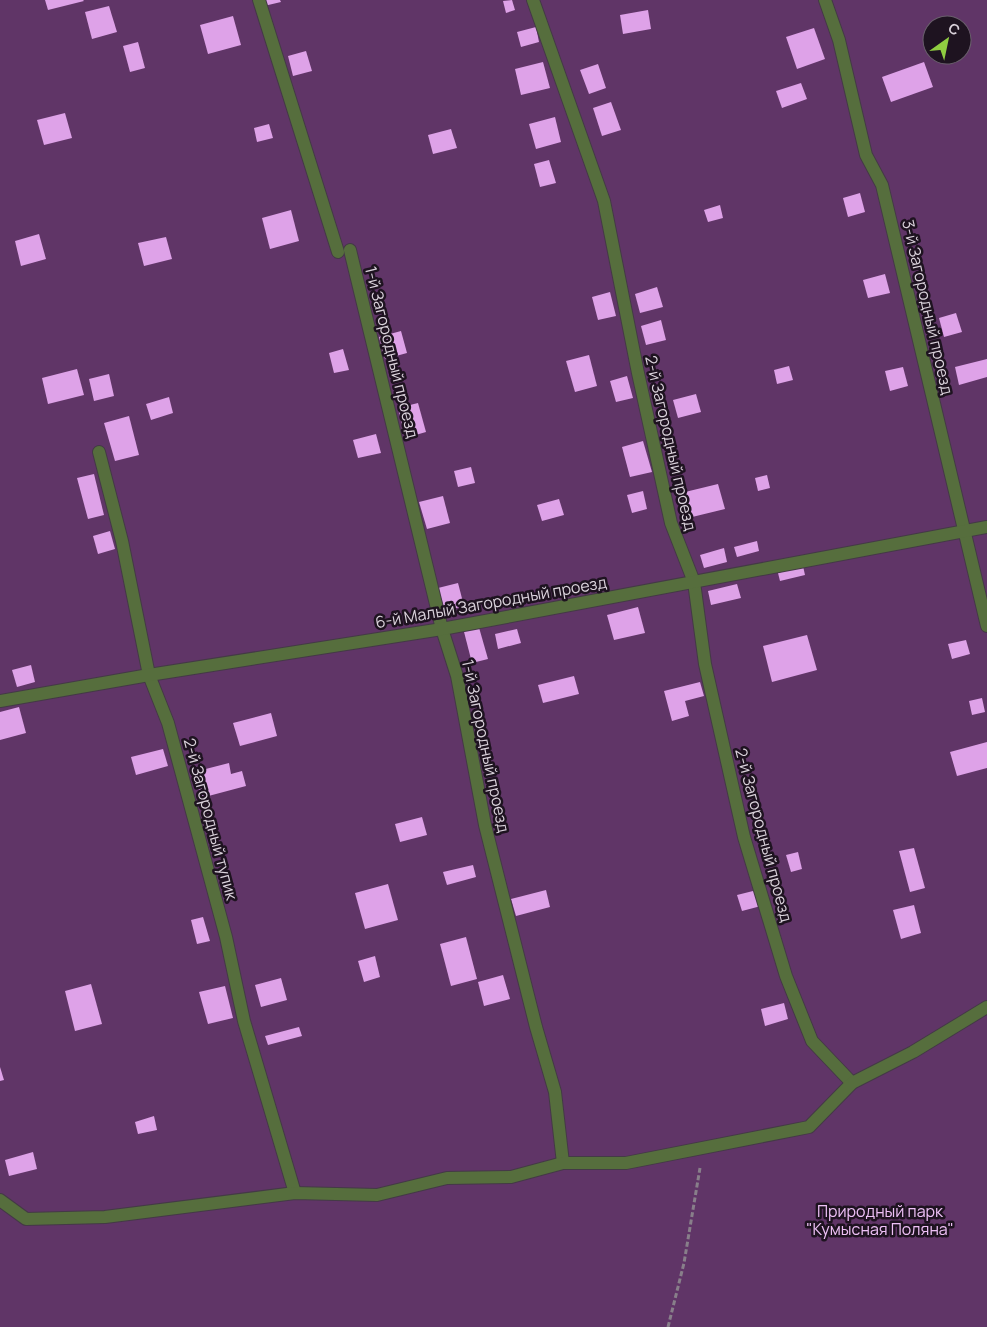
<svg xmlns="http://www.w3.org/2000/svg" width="987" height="1327" font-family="Manrope,sans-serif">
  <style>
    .green { fill: #603567; fill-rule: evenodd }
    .building { fill: #dea2e8 }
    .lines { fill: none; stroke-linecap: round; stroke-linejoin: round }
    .minor-casing { stroke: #443a46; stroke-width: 14 }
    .path { stroke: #887f8a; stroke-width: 3; stroke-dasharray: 5 2.5; stroke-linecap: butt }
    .minor { stroke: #566e3d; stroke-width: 12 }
    .labels { text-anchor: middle; stroke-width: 5; stroke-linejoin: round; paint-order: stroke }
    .street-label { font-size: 16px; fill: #dad2db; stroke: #1e1320 }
    .park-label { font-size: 16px; fill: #eec0f6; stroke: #1e1320 }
  </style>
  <rect width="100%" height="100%" fill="#281d2a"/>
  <path class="green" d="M 0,0 L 987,0 L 987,1327 L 0,1327 ZM 932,25 L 962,25 L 962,55 L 932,55 Z"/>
  <g class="building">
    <path d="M 45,0 L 83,0 L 84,1 L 48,10 Z"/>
    <path d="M 262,0 L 280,0 L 281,2 L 264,6 Z"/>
    <path d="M 512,0 L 515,10 L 506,13 L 503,1 Z"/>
    <path d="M 109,6 L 117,32 L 92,39 L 85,12 Z"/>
    <path d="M 648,10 L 651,29 L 623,34 L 620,15 Z"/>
    <path d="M 233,16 L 241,45 L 208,54 L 200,25 Z"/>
    <path d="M 536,27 L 539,42 L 521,47 L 517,32 Z"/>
    <path d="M 814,28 L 825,59 L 797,69 L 786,37 Z"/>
    <path d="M 138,42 L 145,68 L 130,72 L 123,46 Z"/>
    <path d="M 306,51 L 312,71 L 293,76 L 288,56 Z"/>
    <path d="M 543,62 L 550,88 L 521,95 L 515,69 Z"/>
    <path d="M 924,62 L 933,87 L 891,102 L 882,77 Z"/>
    <path d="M 598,64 L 606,88 L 589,94 L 580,70 Z"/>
    <path d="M 801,83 L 807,99 L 782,108 L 776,91 Z"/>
    <path d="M 611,102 L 621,130 L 602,136 L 593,108 Z"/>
    <path d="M 65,113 L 72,138 L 44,145 L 37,120 Z"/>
    <path d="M 555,117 L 561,142 L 536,149 L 529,124 Z"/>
    <path d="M 269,124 L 273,138 L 257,142 L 254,128 Z"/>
    <path d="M 451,129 L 457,148 L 433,154 L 428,135 Z"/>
    <path d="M 549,160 L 556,183 L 540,187 L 534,164 Z"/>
    <path d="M 860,193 L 865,212 L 848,217 L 843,198 Z"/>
    <path d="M 720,205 L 723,218 L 708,222 L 704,210 Z"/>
    <path d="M 291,210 L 299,241 L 270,249 L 262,218 Z"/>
    <path d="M 39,234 L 46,259 L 21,266 L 15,241 Z"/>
    <path d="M 166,237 L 172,259 L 144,266 L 138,243 Z"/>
    <path d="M 885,274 L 890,293 L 868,298 L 863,280 Z"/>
    <path d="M 657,287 L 663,307 L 640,313 L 635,294 Z"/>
    <path d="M 610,292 L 616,316 L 598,320 L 592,297 Z"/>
    <path d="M 956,313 L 962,332 L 944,337 L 939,318 Z"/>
    <path d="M 661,320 L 666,340 L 646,345 L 641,326 Z"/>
    <path d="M 401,331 L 407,353 L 385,359 L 379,337 Z"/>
    <path d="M 343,349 L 349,370 L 334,373 L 329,353 Z"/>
    <path d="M 589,355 L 597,386 L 575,392 L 566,361 Z"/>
    <path d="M 987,359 L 987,377 L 959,385 L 955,367 Z"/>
    <path d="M 789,366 L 793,380 L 777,384 L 774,370 Z"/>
    <path d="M 903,367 L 908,386 L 890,391 L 885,371 Z"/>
    <path d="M 77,369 L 84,395 L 48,404 L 42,378 Z"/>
    <path d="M 109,374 L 114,396 L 94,401 L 89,379 Z"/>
    <path d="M 627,376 L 633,398 L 616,402 L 610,381 Z"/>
    <path d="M 696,394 L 701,412 L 678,418 L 673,400 Z"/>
    <path d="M 169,397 L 173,413 L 151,420 L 146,404 Z"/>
    <path d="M 418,403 L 426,432 L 405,438 L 398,408 Z"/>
    <path d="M 129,416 L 139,455 L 115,461 L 104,423 Z"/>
    <path d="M 376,434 L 381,453 L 358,458 L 353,440 Z"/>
    <path d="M 643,441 L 652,472 L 630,477 L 622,447 Z"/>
    <path d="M 471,467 L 475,483 L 458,487 L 454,471 Z"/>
    <path d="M 94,474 L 104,515 L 88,519 L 77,478 Z"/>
    <path d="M 767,475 L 770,488 L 758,491 L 755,478 Z"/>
    <path d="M 718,484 L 725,509 L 688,518 L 681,493 Z"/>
    <path d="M 643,491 L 647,509 L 632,513 L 627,495 Z"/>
    <path d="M 443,496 L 450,523 L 427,529 L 419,502 Z"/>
    <path d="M 559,499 L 564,515 L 542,521 L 537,505 Z"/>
    <path d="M 110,531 L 115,549 L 98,554 L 93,536 Z"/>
    <path d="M 757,541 L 759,551 L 737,557 L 734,547 Z"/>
    <path d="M 724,548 L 727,562 L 704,568 L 700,555 Z"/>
    <path d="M 803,566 L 805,575 L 780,581 L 778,573 Z"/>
    <path d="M 458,583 L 464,606 L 445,611 L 438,588 Z"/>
    <path d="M 737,584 L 741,598 L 711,605 L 708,591 Z"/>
    <path d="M 638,607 L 645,633 L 614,640 L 607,615 Z"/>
    <path d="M 478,624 L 488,659 L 472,663 L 463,628 Z"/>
    <path d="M 517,629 L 521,643 L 498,649 L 495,634 Z"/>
    <path d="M 807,635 L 817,670 L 772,682 L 763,646 Z"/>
    <path d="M 966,640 L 970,654 L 952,659 L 948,644 Z"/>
    <path d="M 31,665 L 35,682 L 17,687 L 12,670 Z"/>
    <path d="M 574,676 L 579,694 L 543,703 L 538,685 Z"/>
    <path d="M 700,682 L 704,696 L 685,701 L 689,716 L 672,721 L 664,691 Z"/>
    <path d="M 982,698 L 985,712 L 972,715 L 969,701 Z"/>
    <path d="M 19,707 L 26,733 L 0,740 L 0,712 Z"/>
    <path d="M 271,713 L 277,736 L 240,746 L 233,723 Z"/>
    <path d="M 987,742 L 987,768 L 957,776 L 950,752 Z"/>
    <path d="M 163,749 L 168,766 L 136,775 L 131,757 Z"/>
    <path d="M 229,763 L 231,774 L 242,771 L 246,786 L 201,798 L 194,772 Z"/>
    <path d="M 422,817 L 427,835 L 400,842 L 395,824 Z"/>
    <path d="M 914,848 L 925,888 L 910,892 L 899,851 Z"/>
    <path d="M 798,852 L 802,869 L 791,872 L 786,855 Z"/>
    <path d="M 473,865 L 476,877 L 447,885 L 443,872 Z"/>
    <path d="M 388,884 L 398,920 L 365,929 L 355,893 Z"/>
    <path d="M 546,890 L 550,907 L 516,916 L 511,899 Z"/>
    <path d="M 757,890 L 761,906 L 742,911 L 737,895 Z"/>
    <path d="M 914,905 L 921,933 L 901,939 L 893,910 Z"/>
    <path d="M 203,917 L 210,941 L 197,944 L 191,920 Z"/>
    <path d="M 466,937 L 477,979 L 451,986 L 440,944 Z"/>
    <path d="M 375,956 L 380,977 L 364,982 L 358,961 Z"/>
    <path d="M 503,975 L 510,999 L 484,1006 L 478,982 Z"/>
    <path d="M 281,978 L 287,1000 L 261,1007 L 255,985 Z"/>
    <path d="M 91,984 L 102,1024 L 75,1031 L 65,991 Z"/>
    <path d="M 225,986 L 233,1018 L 208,1024 L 199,992 Z"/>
    <path d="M 784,1003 L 788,1019 L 765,1026 L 761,1009 Z"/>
    <path d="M 299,1027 L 302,1036 L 268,1045 L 265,1036 Z"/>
    <path d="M 0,1067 L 4,1080 L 0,1081 Z"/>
    <path d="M 154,1116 L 157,1130 L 138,1134 L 135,1122 Z"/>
    <path d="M 33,1152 L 37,1169 L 9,1176 L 5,1160 Z"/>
  </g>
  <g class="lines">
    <defs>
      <g id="minor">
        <path d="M 259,0 L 338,252"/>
        <path d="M 533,0 L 604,201 L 638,373 L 671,523 L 694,582 L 705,664 L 744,837 L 786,976 L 812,1041 L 852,1083"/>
        <path d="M 825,0 L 839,40 L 866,155 L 882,185 L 987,626"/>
        <path d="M 350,250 L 442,629 L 457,676 L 485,825 L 536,1027 L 555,1092 L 563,1163"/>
        <path d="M 99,452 L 122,541 L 149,675 L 168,723 L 226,937 L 244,1021 L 295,1193"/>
        <path d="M 0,701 L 149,675 L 442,629 L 987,527"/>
        <path d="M 0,1200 L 26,1219 L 105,1217 L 295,1193 L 377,1195 L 447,1178 L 511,1177 L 563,1163 L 626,1163 L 809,1127 L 852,1083 L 913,1052 L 987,1007"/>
      </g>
    </defs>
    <use href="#minor" class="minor-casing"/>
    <path class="path" d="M 668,1327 L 684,1263 L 700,1168"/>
    <use href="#minor" class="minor"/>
  </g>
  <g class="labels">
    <g class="street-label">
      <text transform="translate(928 307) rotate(77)" y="6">3-й Загородный проезд</text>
      <text transform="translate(392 352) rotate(76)" y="6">1-й Загородный проезд</text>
      <text transform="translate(671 443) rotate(77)" y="6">2-й Загородный проезд</text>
      <text transform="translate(491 602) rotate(-10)" y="6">6-й Малый Загородный проезд</text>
      <text transform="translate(486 746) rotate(78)" y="6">1-й Загородный проезд</text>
      <text transform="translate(211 819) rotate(75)" y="6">2-й Загородный тупик</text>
      <text transform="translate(764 835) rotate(75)" y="6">2-й Загородный проезд</text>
    </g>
    <g class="park-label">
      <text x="880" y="1217">Природный парк<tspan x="880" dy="18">"Кумысная Поляна"</tspan></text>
    </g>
  </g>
  <g transform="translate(947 40) rotate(33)"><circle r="24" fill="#1e1320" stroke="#695f6b"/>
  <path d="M0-4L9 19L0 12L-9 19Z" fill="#90cd41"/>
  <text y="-8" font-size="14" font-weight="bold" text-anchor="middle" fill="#dad2db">С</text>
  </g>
</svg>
